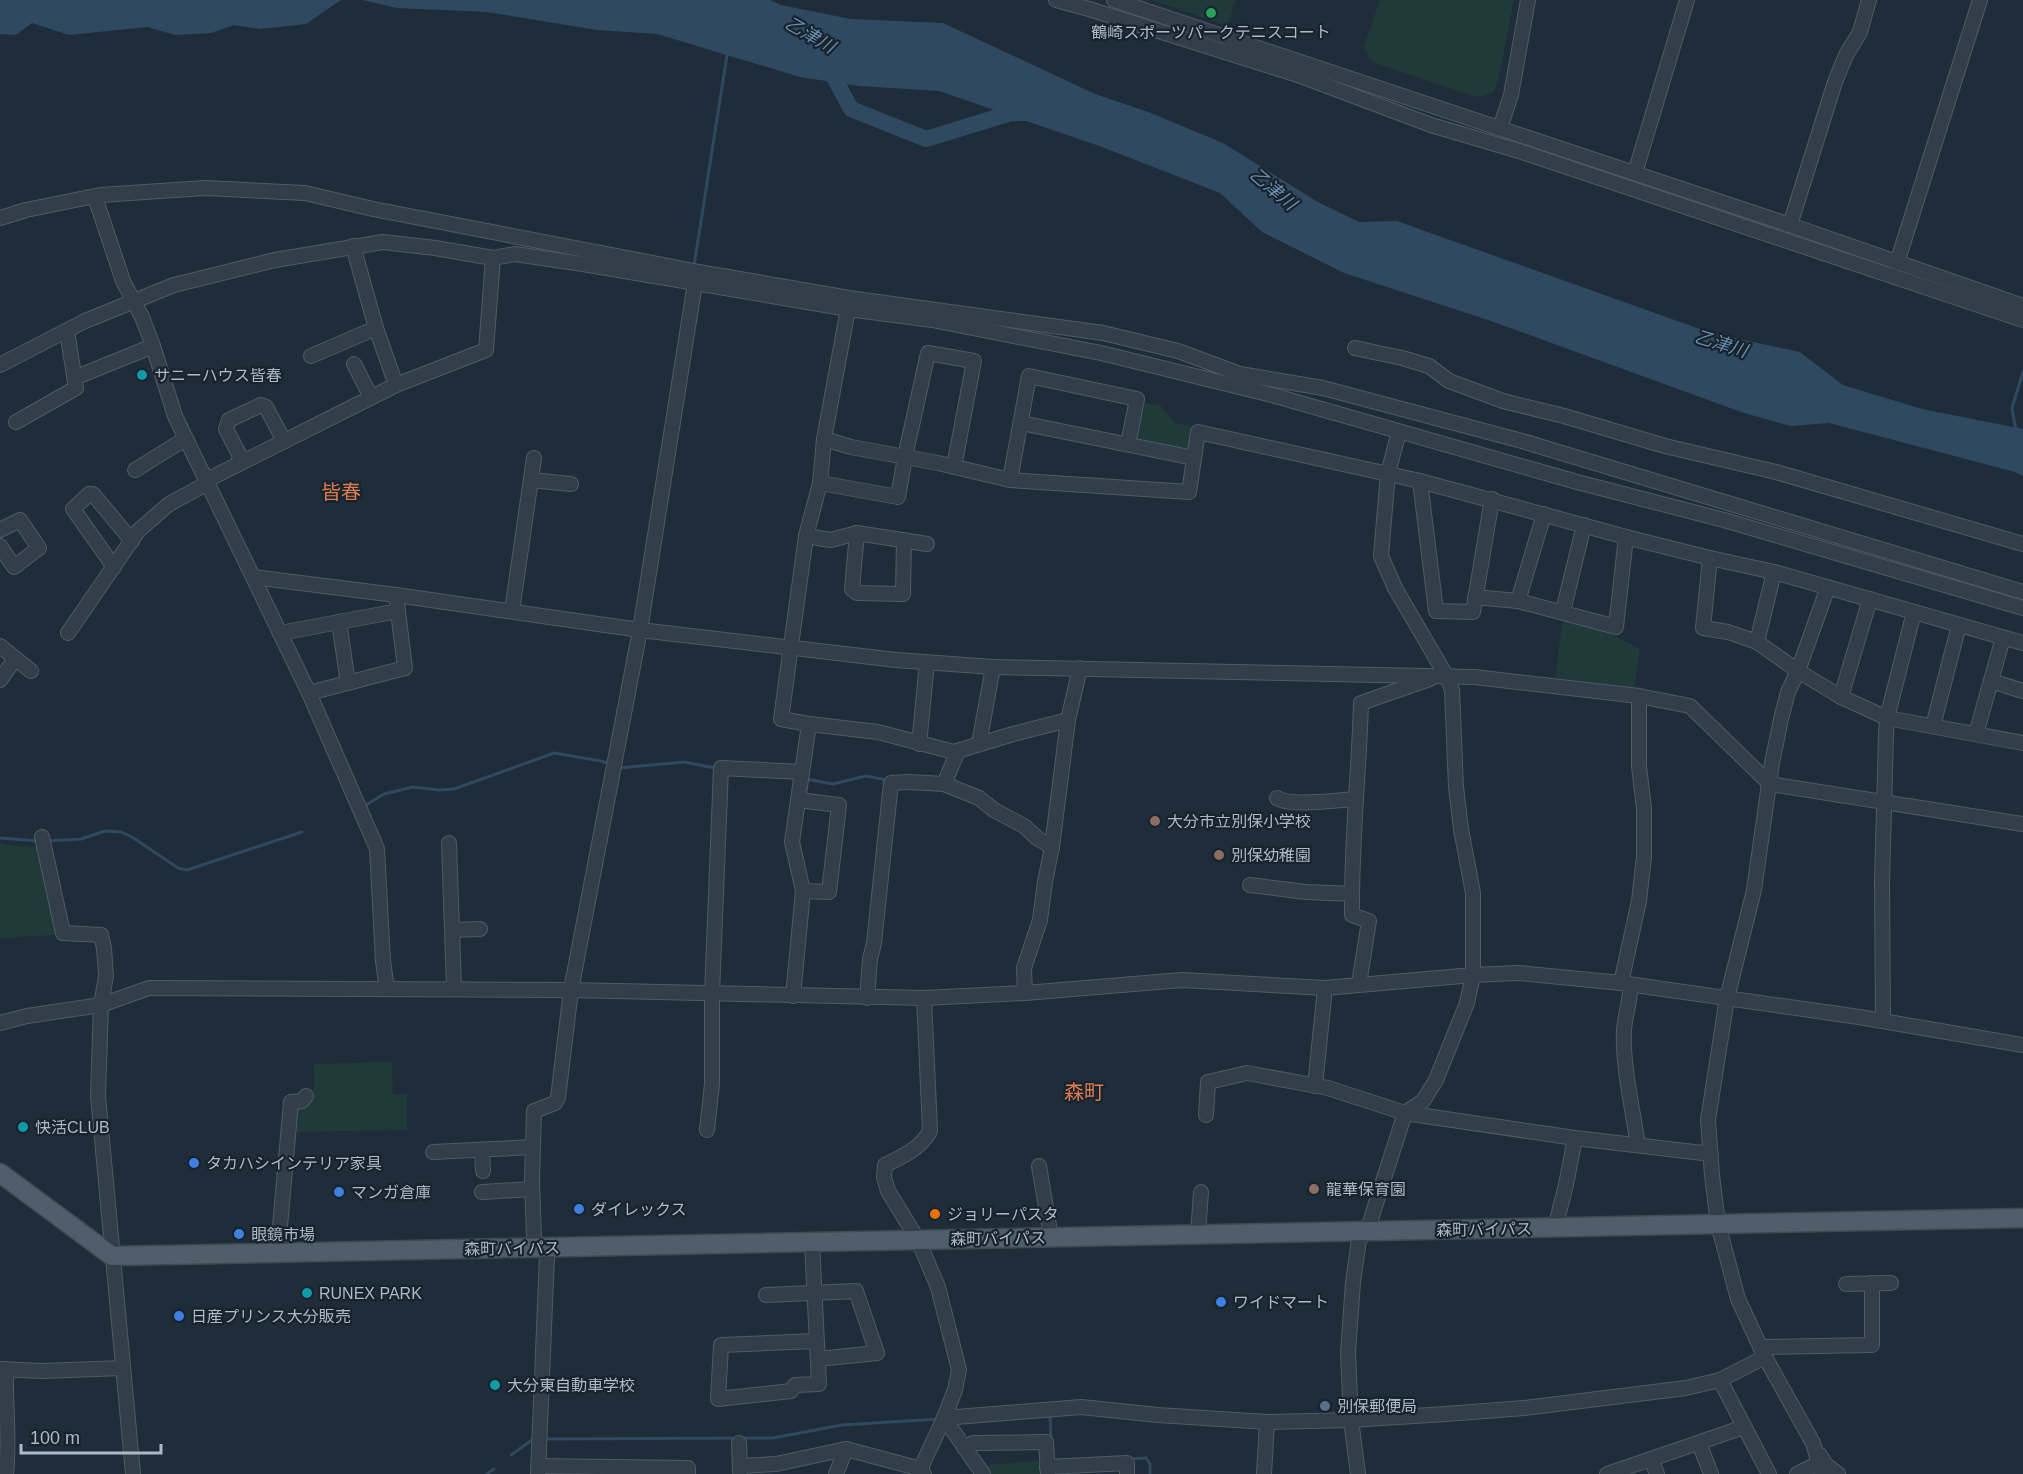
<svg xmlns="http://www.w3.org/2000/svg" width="2023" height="1474" font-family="Helvetica,'Noto Sans JP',sans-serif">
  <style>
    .green { fill: #203a3a }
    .water { fill: #2e4960 }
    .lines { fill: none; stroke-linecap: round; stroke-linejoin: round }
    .stream { stroke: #2e4960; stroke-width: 3 }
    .river { stroke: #2e4960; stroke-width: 16 }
    .minor-casing { stroke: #4f5c68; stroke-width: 16 }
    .major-casing { stroke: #3e4a56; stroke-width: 21 }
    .minor { stroke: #323e4a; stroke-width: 14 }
    .major { stroke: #4f5e6a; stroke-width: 18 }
    .leisure-dot { fill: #2e9e5b; stroke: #18232e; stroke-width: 2 }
    .culture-dot { fill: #0f9aa8; stroke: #18232e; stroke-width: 2 }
    .education-dot { fill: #8d6e63; stroke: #18232e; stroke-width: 2 }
    .shop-dot { fill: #3f7fe0; stroke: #18232e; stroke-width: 2 }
    .food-dot { fill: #e8710a; stroke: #18232e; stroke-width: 2 }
    .service-dot { fill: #5c6f8a; stroke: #18232e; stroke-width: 2 }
    .labels { text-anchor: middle; stroke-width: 4.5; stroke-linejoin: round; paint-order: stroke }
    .poi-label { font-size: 16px; fill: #acb9c7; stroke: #18232e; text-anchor: start }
    .street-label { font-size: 16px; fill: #acb9c7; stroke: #18232e }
    .water-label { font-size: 18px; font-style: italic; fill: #698ead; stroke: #18232e }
    .quarter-label { font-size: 20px; fill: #dd7d50; stroke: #18232e }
  </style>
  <rect width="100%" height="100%" fill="#1e2d39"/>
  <g class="green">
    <path d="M 1152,0 L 1236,0 L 1227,26 Z"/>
    <path d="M 1380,0 L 1514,0 L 1498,82 L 1494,92 L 1483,96 L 1473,96 L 1375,63 L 1368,58 L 1364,46 Z"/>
    <path d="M 1145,403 L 1161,406 L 1175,423 L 1192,426 L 1189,447 L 1184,451 L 1138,442 L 1135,436 L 1140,406 Z"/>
    <path d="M 1563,617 L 1615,636 L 1640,649 L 1634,688 L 1555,678 Z"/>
    <path d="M 0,843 L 7,845 L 38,847 L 57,931 L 55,935 L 0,938 Z"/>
    <path d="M 392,1062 L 393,1094 L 407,1094 L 407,1130 L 294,1132 L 294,1112 C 318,1097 314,1090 314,1064 Z"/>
    <path d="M 1042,1461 L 1044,1474 L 990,1474 L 984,1465 Z"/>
  </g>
  <g class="water">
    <path d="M 0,0 L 341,0 L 306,24 L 260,29 L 234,25 L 211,33 L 175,35 L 147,27 L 69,35 L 32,23 L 16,35 L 0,34 Z"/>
    <path d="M 362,0 L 770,0 L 781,5 L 851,19 L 943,23 L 1095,94 L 1151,113 L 1223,143 L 1318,202 L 1359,222 L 1397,221 L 1711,333 L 1800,352 L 1843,385 L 1922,409 L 2023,429 L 2023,476 L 2015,472 L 1829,423 L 1790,426 L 1741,412 L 1488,320 L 1344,273 L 1262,232 L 1220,193 L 1102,147 L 939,91 L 859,86 L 800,77 L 657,34 L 597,30 L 487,12 L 397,8 Z"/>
  </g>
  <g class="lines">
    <g class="stream">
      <path d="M 694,266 L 727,55"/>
      <path d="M 2016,431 L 2012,408 L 2023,372"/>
      <path d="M 619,768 L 684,762 L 715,768"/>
      <path d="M 806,779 L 833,784 L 866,776 L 887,780"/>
      <path d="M 363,807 L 384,794 L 413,787 L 439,790 L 454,789 L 554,753 L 601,761 L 610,764"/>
      <path d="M 0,838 L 39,841"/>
      <path d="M 46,841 L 81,839 L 105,831 L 121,832 L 132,837 L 178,868 L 187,870 L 302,832"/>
      <path d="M 1050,1414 L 1051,1440"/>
      <path d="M 543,1439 L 773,1438 L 842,1425 L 939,1419"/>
      <path d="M 511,1455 L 532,1440 L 536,1439"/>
      <path d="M 1129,1459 L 1146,1458 L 1150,1464 L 1150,1474"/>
      <path d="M 487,1474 L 494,1469"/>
    </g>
    <path class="river" d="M 828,66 L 851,109 L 926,139 L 1011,113 L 1027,113"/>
    <defs>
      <g id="minor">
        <path d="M 1056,0 L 1089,9 L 1298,75 L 1431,125 L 1519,151 L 2023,320"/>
        <path d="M 1114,0 L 1790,225 L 2023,306"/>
        <path d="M 1500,128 L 1511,95 L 1528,0"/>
        <path d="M 1635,173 L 1687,0"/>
        <path d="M 95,197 L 123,281 L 142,317 L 153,346 L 175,416 L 309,693 L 372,837 L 377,849 L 383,961 L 387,989"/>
        <path d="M 0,218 L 26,210 L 100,195 L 205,188 L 305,193 L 373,209 L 694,271 L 849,298 L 1103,333 L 1178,351 L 1240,374 L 1323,388 L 1522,441 L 2023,592"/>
        <path d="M 1790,225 L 1835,82 L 1846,55 L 1860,32 L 1869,0"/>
        <path d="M 353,246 L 376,328 L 396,385"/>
        <path d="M 1897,263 L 1980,0"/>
        <path d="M 1355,348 L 1402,358 L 1429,366 L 1449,381 L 1503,401 L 1564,416 L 1665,446 L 1776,472 L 2023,544"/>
        <path d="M 311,356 L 376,328"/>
        <path d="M 354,364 L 371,397"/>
        <path d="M 0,365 L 85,321 L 174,285 L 275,260 L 383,242 L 435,248 L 493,258 L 515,254 L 583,264 L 848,309 L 932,320 L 1101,353 L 1272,395 L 1577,482 L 1724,520 L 2023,608"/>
        <path d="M 74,378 L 153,346"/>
        <path d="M 16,422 L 76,388 L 67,331"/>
        <path d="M 1021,423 L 1194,458"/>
        <path d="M 824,439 L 851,447 L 938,463 L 1010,480 L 1189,492 L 1198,432 L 1420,481 L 1626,537 L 1710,558 L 1774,572 L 2023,643"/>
        <path d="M 238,464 L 240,456 L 226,429 L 229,420 L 261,405 L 266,407 L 284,441"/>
        <path d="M 135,470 L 185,439"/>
        <path d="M 531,480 L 571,484"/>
        <path d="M 1010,480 L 1029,376 L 1137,399 L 1128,444"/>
        <path d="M 205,481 L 396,385 L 486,350 L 493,258"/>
        <path d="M 1420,481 L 1436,611 L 1473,612 L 1492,499"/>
        <path d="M 820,483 L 898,497 L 905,457 L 928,353 L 974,361 L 954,467"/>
        <path d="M 0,530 L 20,520 L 39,548 L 14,567 L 0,546"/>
        <path d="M 857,533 L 852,589 L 857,593 L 903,594 L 904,540"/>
        <path d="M 806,536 L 831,540 L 857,533 L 927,544"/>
        <path d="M 1710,558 L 1703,628 L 1728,632 L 1757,642 L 1798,671 L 1841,697 L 1887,718 L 2023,743"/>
        <path d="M 114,567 L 73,509 L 89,494 L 93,494 L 132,541"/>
        <path d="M 253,577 L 396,595 L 640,630 L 896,660 L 993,667 L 1474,677 L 1639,696 L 1690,706 L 1770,784 L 2023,824"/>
        <path d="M 1475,597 L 1518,601 L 1616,627 L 1626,537"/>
        <path d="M 1518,601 L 1544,514"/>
        <path d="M 512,611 L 534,458"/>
        <path d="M 1563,611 L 1584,525"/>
        <path d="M 339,622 L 348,683"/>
        <path d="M 68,633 L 138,531 L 169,504 L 206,484"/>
        <path d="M 280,633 L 398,611"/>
        <path d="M 1757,642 L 1774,572"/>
        <path d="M 0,646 L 31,671"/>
        <path d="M 0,680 L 15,659"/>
        <path d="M 1991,681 L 2023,691"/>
        <path d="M 309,693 L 405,668 L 396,595"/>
        <path d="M 1841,697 L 1870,599"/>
        <path d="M 809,724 L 878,732 L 954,752 L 1013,734 L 1068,720"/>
        <path d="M 1933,726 L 1959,625"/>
        <path d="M 1976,734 L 2003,638"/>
        <path d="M 919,744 L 927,663"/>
        <path d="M 979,744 L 993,667"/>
        <path d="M 944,784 L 979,798 L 994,810 L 1024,826 L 1037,838 L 1052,847"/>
        <path d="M 1277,798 C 1290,807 1338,800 1355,799"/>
        <path d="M 798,800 L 839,805 L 829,892 L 803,891"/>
        <path d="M 42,837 L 63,933 L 101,935 L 104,948 L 106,976 L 101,1005 L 98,1096 L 133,1474"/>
        <path d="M 449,843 L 454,989"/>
        <path d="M 1250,885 L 1306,892 L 1352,894"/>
        <path d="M 452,930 L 480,929"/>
        <path d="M 1621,983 L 1639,901 L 1644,857 L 1644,809 L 1639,766 L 1639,696"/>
        <path d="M 1359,984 L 1369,921 L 1352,915 C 1351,844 1359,774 1361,703 L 1430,679"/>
        <path d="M 1630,985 C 1631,1000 1625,1015 1624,1030 C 1622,1063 1633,1112 1638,1145"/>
        <path d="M 1025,993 L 1024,968 L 1040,920 L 1045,882 L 1052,847 L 1068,720 L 1080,668"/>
        <path d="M 793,996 L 803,891 L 792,842 L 809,724 L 781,719 L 806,536 L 820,483 L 824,439 L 848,309"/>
        <path d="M 867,998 L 870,959 L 874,943 L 891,783 L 909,782 L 944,784 L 958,751"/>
        <path d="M 1883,1021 L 1882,882 L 1886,735 L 1887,718 L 1914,612"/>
        <path d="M 0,1023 L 27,1016 L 101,1005 L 149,988 L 571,990 L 924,998 L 1025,993 L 1182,980 L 1325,988 L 1473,975 L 1518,973 L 1621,983 L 1859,1017 L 2023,1045"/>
        <path d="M 1315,1086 L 1325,988"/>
        <path d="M 1206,1115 L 1208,1082 L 1247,1073 L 1328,1088 L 1405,1113 L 1575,1138 L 1711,1154"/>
        <path d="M 707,1130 L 712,1084 L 712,994 L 721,768 L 802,772"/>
        <path d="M 482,1150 L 483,1171"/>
        <path d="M 433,1152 L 533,1147"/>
        <path d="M 1039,1166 L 1051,1237"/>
        <path d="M 482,1192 L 532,1189"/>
        <path d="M 1555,1228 L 1566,1185 L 1575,1138"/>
        <path d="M 1198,1234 L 1201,1192"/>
        <path d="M 812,1242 C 814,1289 817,1337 819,1384 L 795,1385 L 791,1391 L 718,1399 L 721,1345 L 817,1341"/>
        <path d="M 281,1252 L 280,1226 L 291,1102 L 302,1101 L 306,1096"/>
        <path d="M 1846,1284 L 1891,1283"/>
        <path d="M 766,1295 L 856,1291 L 877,1353 L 818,1359"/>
        <path d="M 1760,1347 L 1872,1345 L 1872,1283"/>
        <path d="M 0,1369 L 42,1371 L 122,1368"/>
        <path d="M 6,1369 C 5,1406 10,1438 6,1474"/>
        <path d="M 1720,1380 L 1769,1474"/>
        <path d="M 944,1418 L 1081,1407 L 1158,1415 L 1267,1422 L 1351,1420 L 1446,1414 L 1524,1408 L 1686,1388 L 1720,1380 L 1765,1357"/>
        <path d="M 944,1418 L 983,1474"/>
        <path d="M 739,1443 L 740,1472"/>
        <path d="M 1699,1443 L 1711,1474"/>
        <path d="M 965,1449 L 973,1443 L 1046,1442 L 1048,1474"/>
        <path d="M 1820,1455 L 1826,1465 L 1838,1474"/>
        <path d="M 1651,1459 L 1657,1474"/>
        <path d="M 538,1466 L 688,1468 L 688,1474"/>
        <path d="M 740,1466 L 776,1464 L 846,1449 L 921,1469 L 924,1474"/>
        <path d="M 1047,1467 L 1127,1463 L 1127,1474"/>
        <path d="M 538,1474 L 547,1256 L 534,1239 L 532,1181 L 534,1111 L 555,1103 L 558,1098 L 571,990 L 640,630 L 695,283"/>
        <path d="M 836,1474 L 846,1449"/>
        <path d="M 918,1474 L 944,1418 L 955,1390 L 959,1370 L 938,1287 L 918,1240 L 888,1191 L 884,1177 L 885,1165 C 902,1157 921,1148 930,1131 L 924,998"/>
        <path d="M 1264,1474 L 1267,1422"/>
        <path d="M 1358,1474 L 1351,1420 L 1348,1353 L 1353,1282 L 1359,1240 L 1369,1225 L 1405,1113 L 1423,1101 L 1436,1080 L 1467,1003 L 1473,975 L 1473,893 L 1461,829 L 1456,787 L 1452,690 L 1447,677 L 1395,588 L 1381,556 L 1388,473 L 1399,432"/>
        <path d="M 1607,1474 L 1744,1427"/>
        <path d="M 1797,1474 L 1819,1463"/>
        <path d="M 1822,1474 L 1813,1443 L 1765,1357 L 1738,1299 L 1718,1224 L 1712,1175 L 1708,1120 L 1727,998 L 1754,890 L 1772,763 L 1781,719 L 1788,692 L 1798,671 L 1828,587"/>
      </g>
      <path id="major" d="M 0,1173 L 112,1256 L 2023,1218"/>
    </defs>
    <use href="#minor" class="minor-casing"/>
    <use href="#major" class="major-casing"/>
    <use href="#minor" class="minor"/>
    <use href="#major" class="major"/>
  </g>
  <circle class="leisure-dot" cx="1211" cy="13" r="6"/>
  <g class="culture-dot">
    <circle cx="142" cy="375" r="6"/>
    <circle cx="23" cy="1127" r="6"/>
    <circle cx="307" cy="1293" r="6"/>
    <circle cx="495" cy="1385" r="6"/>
  </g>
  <g class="education-dot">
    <circle cx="1155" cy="821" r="6"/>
    <circle cx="1219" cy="855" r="6"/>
    <circle cx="1314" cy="1189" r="6"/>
  </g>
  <g class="shop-dot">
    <circle cx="194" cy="1163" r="6"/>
    <circle cx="339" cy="1192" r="6"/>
    <circle cx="579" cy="1209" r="6"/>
    <circle cx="239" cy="1234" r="6"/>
    <circle cx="1221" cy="1302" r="6"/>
    <circle cx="179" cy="1316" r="6"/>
  </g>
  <circle class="food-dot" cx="935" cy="1214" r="6"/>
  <circle class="service-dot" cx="1325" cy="1406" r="6"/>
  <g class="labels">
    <g class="poi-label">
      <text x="1211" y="38" text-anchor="middle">鶴崎スポーツパークテニスコート</text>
      <text x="154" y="381">サニーハウス皆春</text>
      <text x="1167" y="827">大分市立別保小学校</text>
      <text x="1231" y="861">別保幼稚園</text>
      <text x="35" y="1133">快活CLUB</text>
      <text x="206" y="1169">タカハシインテリア家具</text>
      <text x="1326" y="1195">龍華保育園</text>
      <text x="351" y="1198">マンガ倉庫</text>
      <text x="591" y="1215">ダイレックス</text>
      <text x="947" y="1220">ジョリーパスタ</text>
      <text x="251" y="1240">眼鏡市場</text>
      <text x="319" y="1299">RUNEX PARK</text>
      <text x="1233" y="1308">ワイドマート</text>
      <text x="191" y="1322">日産プリンス大分販売</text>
      <text x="507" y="1391">大分東自動車学校</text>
      <text x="1337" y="1412">別保郵便局</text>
    </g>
    <g class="street-label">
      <text transform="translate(1484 1229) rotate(-1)" y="6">森町バイパス</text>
      <text transform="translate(998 1238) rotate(-1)" y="6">森町バイパス</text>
      <text transform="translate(512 1248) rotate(-1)" y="6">森町バイパス</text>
    </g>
    <g class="water-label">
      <text transform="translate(810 35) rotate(30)" y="6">乙津川</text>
      <text transform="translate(1273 189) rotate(40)" y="6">乙津川</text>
      <text transform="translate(1721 344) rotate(17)" y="6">乙津川</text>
    </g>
    <g class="quarter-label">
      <text x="341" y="499">皆春</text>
      <text x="1084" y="1099">森町</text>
    </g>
  </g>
  <path d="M21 1444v9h140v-9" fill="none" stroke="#acb9c7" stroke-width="3"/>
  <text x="30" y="1444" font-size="18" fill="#acb9c7" stroke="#18232e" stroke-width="4.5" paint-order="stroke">100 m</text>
</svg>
